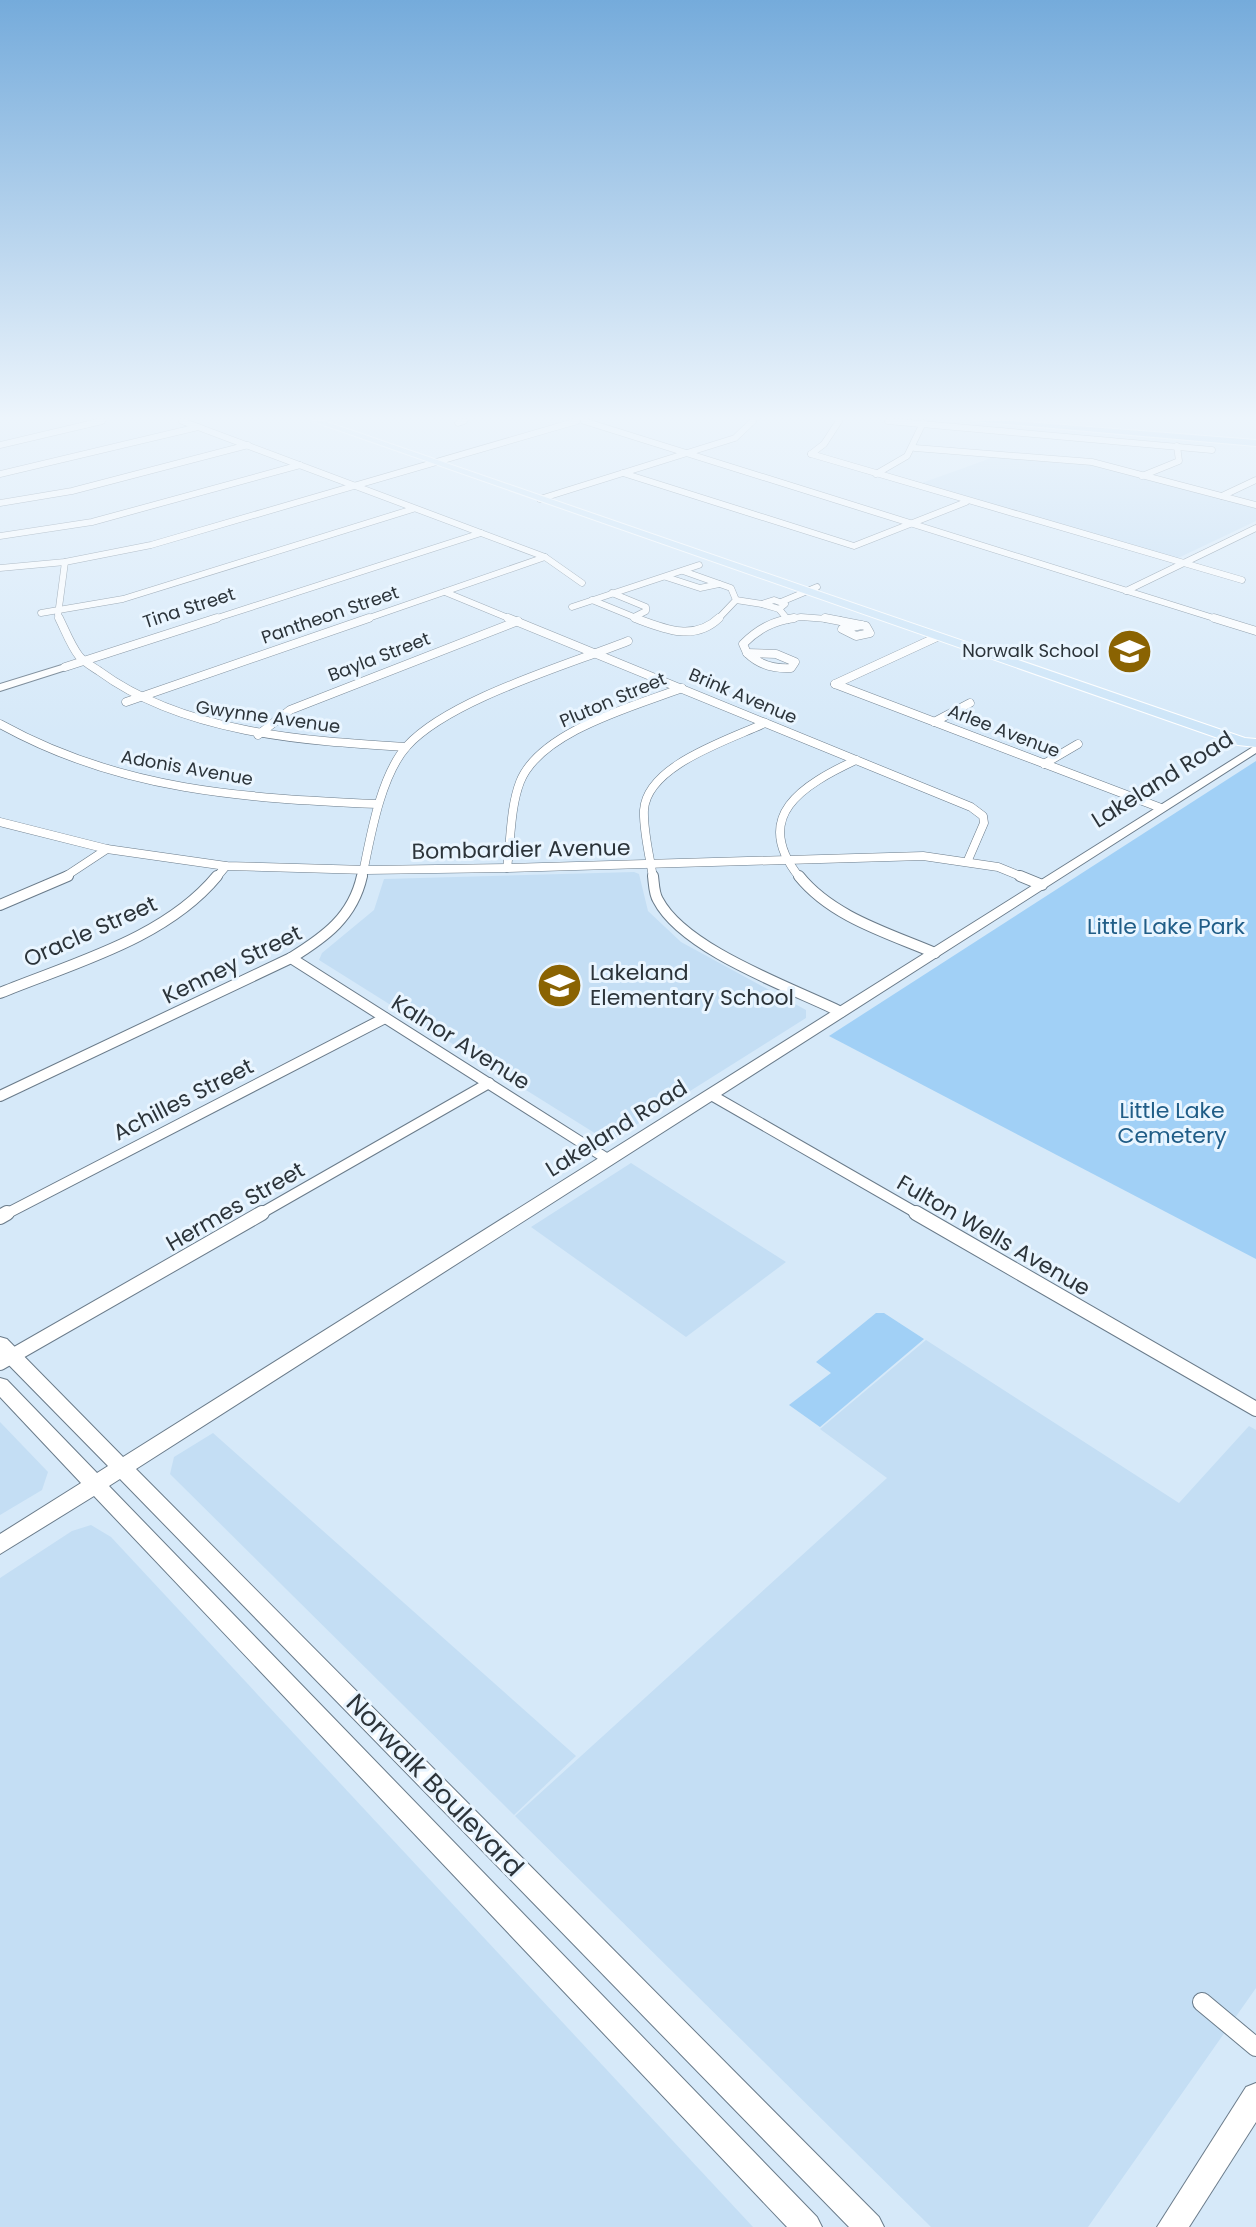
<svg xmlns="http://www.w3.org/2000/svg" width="1256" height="2227" font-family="Poppins,sans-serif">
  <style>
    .built { fill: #c4def4 }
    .green { fill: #a1d0f6 }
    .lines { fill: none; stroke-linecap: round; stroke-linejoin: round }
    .street-far4-casing { stroke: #6a7b8a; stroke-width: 7 }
    .street-far3-casing { stroke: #6a7b8a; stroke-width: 9 }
    .street-far2-casing { stroke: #6a7b8a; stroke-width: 12 }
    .street-far1-casing { stroke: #6a7b8a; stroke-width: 16 }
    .street-casing { stroke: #6a7b8a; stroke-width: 20 }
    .secondary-casing { stroke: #6a7b8a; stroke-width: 2 }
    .primary-casing { stroke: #fff; stroke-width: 2 }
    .highway-casing { stroke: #fff; stroke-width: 2 }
    .street-far4 { stroke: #fff; stroke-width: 6 }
    .street-far3 { stroke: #fff; stroke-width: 8 }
    .street-far2 { stroke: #fff; stroke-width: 10 }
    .street-far1 { stroke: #fff; stroke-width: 14 }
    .street { stroke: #fff; stroke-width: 18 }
    .secondary { fill: #fff; fill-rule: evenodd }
    .primary { fill: #cde5f8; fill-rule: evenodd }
    .highway { fill: #abd3f4; fill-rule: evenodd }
    .labels { text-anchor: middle; stroke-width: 6; stroke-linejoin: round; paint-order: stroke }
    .far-street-label { font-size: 18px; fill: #2c343a; stroke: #e9f5ff }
    .far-poi-label { font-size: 18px; fill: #2c343a; stroke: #e9f5ff; text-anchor: end }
    .street-label { font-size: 22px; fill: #2c343a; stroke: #e9f5ff }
    .park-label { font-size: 22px; fill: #205d87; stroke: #e9f5ff }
    .poi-label { font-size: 22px; fill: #2c343a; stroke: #e9f5ff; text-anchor: start }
    .near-street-label { font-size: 26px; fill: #2c343a; stroke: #e9f5ff }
  </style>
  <rect width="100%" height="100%" fill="#d6e9f9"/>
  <g class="built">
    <path d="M 997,456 L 1087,463 L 1256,507 L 1256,521 L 1176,559 L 919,484 Z"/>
    <path d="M 634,872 L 639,874 L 648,911 L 681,942 L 806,1010 L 806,1018 L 617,1137 L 601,1137 L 319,960 L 322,953 L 374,910 L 384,879 Z"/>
    <path d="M 631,1163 L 786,1262 L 686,1337 L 531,1227 Z"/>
    <path d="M 926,1340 L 1179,1503 L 1249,1426 L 1256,1430 L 1256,1988 L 1088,2227 L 931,2227 L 515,1816 L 887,1478 L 820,1429 Z"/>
    <path d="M 0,1422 L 48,1472 L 42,1490 L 0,1515 Z"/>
    <path d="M 213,1433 L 576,1756 L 514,1815 L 170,1474 L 174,1457 Z"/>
    <path d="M 91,1525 L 111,1537 L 753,2227 L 0,2227 L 0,1578 L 72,1531 Z"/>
  </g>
  <g class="green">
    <path d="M 1256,761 L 1256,1259 L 829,1036 Z"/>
    <path d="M 876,1313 L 884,1313 L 924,1339 L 820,1427 L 789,1405 L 831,1373 L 816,1362 Z"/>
  </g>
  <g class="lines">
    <defs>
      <g id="street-far4">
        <path d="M 182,421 L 545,557 L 582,583"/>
        <path d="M 584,421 L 1220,620"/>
        <path d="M 888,421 L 1212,450"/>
        <path d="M 458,423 L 464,421"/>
        <path d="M 0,445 L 102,421"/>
        <path d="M 915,448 L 1092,462 L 1256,505"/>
        <path d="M 811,454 L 1242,580"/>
        <path d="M 811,454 L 824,444 L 839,421"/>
        <path d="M 623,473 L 854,546 L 966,502"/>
        <path d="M 0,474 L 198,427"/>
        <path d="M 876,474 L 907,456 L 923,423"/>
        <path d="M 1142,476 L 1179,461 L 1177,446"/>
        <path d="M 1222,496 L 1256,480"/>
        <path d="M 540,499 L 735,438 L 753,421"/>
        <path d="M 0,503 L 72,491 L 248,445"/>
        <path d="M 0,536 L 92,522 L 300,465"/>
        <path d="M 0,568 L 65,562 L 151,545 L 577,421"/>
        <path d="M 683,571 L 731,588 L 736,600 L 717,620"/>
        <path d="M 666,577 L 700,588 L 719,584"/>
        <path d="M 1126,591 L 1256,528"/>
        <path d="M 445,592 L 513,620"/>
        <path d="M 612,593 L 646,607 L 646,611 L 636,616"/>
        <path d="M 592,600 L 641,620"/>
        <path d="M 736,600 L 762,604"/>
        <path d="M 774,600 L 785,604 L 779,609 L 762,604 Z"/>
        <path d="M 781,602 L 817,587"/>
        <path d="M 572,607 L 699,565"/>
        <path d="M 779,609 L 788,620"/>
        <path d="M 41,613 L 123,599 L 413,509"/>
        <path d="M 60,620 L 58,615 L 65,562"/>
        <path d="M 211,620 L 481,533"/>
        <path d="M 363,620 L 545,557"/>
        <path d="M 782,620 L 801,617 L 840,620"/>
      </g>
      <g id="street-far3">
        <path d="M 59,618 C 65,630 71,646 79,656 C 84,662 93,667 99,671 C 183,733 304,741 406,747"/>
        <path d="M 508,618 L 971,807 L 983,816 L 984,823 L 968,860"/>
        <path d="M 635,618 C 664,629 694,642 719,618"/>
        <path d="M 825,618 L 866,626 L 870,633 L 856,636 L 842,629 L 862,625"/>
        <path d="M 1214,618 L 1256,631"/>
        <path d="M 747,653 L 776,654 L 795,662 L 791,668 C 774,669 759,665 747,653 Z"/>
        <path d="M 747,653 L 743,644 C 758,629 773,621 794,618"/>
        <path d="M 65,667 L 217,618"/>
        <path d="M 835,684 L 1161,808"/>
        <path d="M 835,684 L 937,637"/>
        <path d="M 126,702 L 369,618"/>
        <path d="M 934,722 L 970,703"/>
        <path d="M 0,724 C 121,791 243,798 378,804"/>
        <path d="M 258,735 L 290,710 L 518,621"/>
        <path d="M 1044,764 L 1078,744"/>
        <path d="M 0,822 L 107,849 L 226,866 L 367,870 L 507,868 L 923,856 L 998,867 L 1025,878"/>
        <path d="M 507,868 C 511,840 510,808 520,782 C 540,731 635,706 682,688"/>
        <path d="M 63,878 L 107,849"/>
        <path d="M 216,878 L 226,866"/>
        <path d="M 362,878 C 370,839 380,776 407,746 C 450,699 568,665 628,641"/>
        <path d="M 653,878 C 650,857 643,831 644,810 C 647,765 729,740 765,723"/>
        <path d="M 800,878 C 750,816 803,785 856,760"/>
      </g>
      <g id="street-far2">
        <path d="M 653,876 C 654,884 654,894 658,900 C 684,950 790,987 841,1012"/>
        <path d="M 799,876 C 832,917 888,933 935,953"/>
        <path d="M 1020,876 L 1042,885"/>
        <path d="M 0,905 L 68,876"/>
        <path d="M 291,958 L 609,1160"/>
        <path d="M 0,993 C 73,963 165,939 217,876"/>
        <path d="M 0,1096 L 291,958 C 325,937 353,917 362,876"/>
        <path d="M 713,1096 L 920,1215"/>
        <path d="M 4,1215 L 385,1018"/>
        <path d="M 258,1215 L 489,1083"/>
      </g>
      <g id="street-far1">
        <path d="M 916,1213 L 1256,1409"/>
        <path d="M 0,1217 L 7,1213"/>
        <path d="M 0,1363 L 262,1213"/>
      </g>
      <path id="street" d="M 1202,2002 L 1256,2047"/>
      <g id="secondary">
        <path d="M 65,664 L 69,665 L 69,669 L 0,691 L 0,684 Z"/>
        <path d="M 1256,745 L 1256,753 L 136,1469 L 879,2217 L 884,2227 L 849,2227 L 120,1479 L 109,1486 L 817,2217 L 822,2227 L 787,2227 L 94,1496 L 0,1554 L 0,1534 L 81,1483 L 0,1397 L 0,1378 L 7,1380 L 97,1473 L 108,1466 L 0,1356 L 0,1337 L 7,1339 L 123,1457 Z"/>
        <path d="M 1256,2083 L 1256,2122 L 1189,2227 L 1157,2227 L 1246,2087 Z"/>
      </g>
      <path id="primary" d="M 312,421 L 324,421 L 1245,738 L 1256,739 L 1256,747 L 1238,745 Z"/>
      <path id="highway" d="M 972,421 L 1013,421 L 1256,440 L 1256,446 Z"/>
    </defs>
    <use href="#street-far4" class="street-far4-casing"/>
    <use href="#street-far3" class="street-far3-casing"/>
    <use href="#street-far2" class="street-far2-casing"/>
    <use href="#street-far1" class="street-far1-casing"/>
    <use href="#street" class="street-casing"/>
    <use href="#secondary" class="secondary-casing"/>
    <use href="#primary" class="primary-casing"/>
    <use href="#highway" class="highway-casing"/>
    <use href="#street-far4" class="street-far4"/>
    <use href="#street-far3" class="street-far3"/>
    <use href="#street-far2" class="street-far2"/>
    <use href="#street-far1" class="street-far1"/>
    <use href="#street" class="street"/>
    <use href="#secondary" class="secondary"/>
    <use href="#primary" class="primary"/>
    <use href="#highway" class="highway"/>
  </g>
  <linearGradient id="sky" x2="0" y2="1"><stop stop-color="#75abdb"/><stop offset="0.57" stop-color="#edf5fc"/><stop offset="1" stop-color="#edf5fc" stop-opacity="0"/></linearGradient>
  <rect width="1256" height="733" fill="url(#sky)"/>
  <defs>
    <symbol id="school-disc" viewBox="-11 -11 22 22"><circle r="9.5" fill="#8a6302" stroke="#e9f5ff"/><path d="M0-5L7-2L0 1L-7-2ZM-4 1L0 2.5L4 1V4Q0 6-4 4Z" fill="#fff"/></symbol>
  </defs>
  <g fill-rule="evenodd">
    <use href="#school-disc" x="1104" y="626" width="51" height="51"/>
    <use href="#school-disc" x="534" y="960" width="51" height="51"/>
  </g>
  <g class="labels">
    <g class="far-street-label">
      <text transform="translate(189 608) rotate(-18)" y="6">Tina Street</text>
      <text transform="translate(330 615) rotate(-19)" y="6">Pantheon Street</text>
      <text transform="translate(379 657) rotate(-21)" y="6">Bayla Street</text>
      <text transform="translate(743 696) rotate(23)" y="6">Brink Avenue</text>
      <text transform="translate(613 700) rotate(-23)" y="6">Pluton Street</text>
      <text transform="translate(268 717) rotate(8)" y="6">Gwynne Avenue</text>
      <text transform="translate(1004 731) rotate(21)" y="6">Arlee Avenue</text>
      <text transform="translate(187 768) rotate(10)" y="6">Adonis Avenue</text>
    </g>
    <g class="far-poi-label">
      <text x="1099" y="657">Norwalk School</text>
    </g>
    <g class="street-label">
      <text transform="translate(1162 779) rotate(-32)" y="8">Lakeland Road</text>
      <text transform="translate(521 849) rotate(-1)" y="8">Bombardier Avenue</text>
      <text transform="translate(90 931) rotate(-24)" y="8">Oracle Street</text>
      <text transform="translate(232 964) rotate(-26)" y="8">Kenney Street</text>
      <text transform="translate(461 1042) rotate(32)" y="8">Kalnor Avenue</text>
      <text transform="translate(183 1099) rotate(-27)" y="8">Achilles Street</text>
      <text transform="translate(616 1128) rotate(-32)" y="8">Lakeland Road</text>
      <text transform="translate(235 1206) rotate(-30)" y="8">Hermes Street</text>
      <text transform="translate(994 1235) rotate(30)" y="8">Fulton Wells Avenue</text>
    </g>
    <g class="park-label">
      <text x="1166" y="934">Little Lake Park</text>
      <text x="1172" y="1118">Little Lake<tspan x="1172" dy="25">Cemetery</tspan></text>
    </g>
    <g class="poi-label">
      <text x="590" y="980">Lakeland<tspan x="590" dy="25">Elementary School</tspan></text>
    </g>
    <g class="near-street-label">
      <text transform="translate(435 1785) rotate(46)" y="9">Norwalk Boulevard</text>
    </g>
  </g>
</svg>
